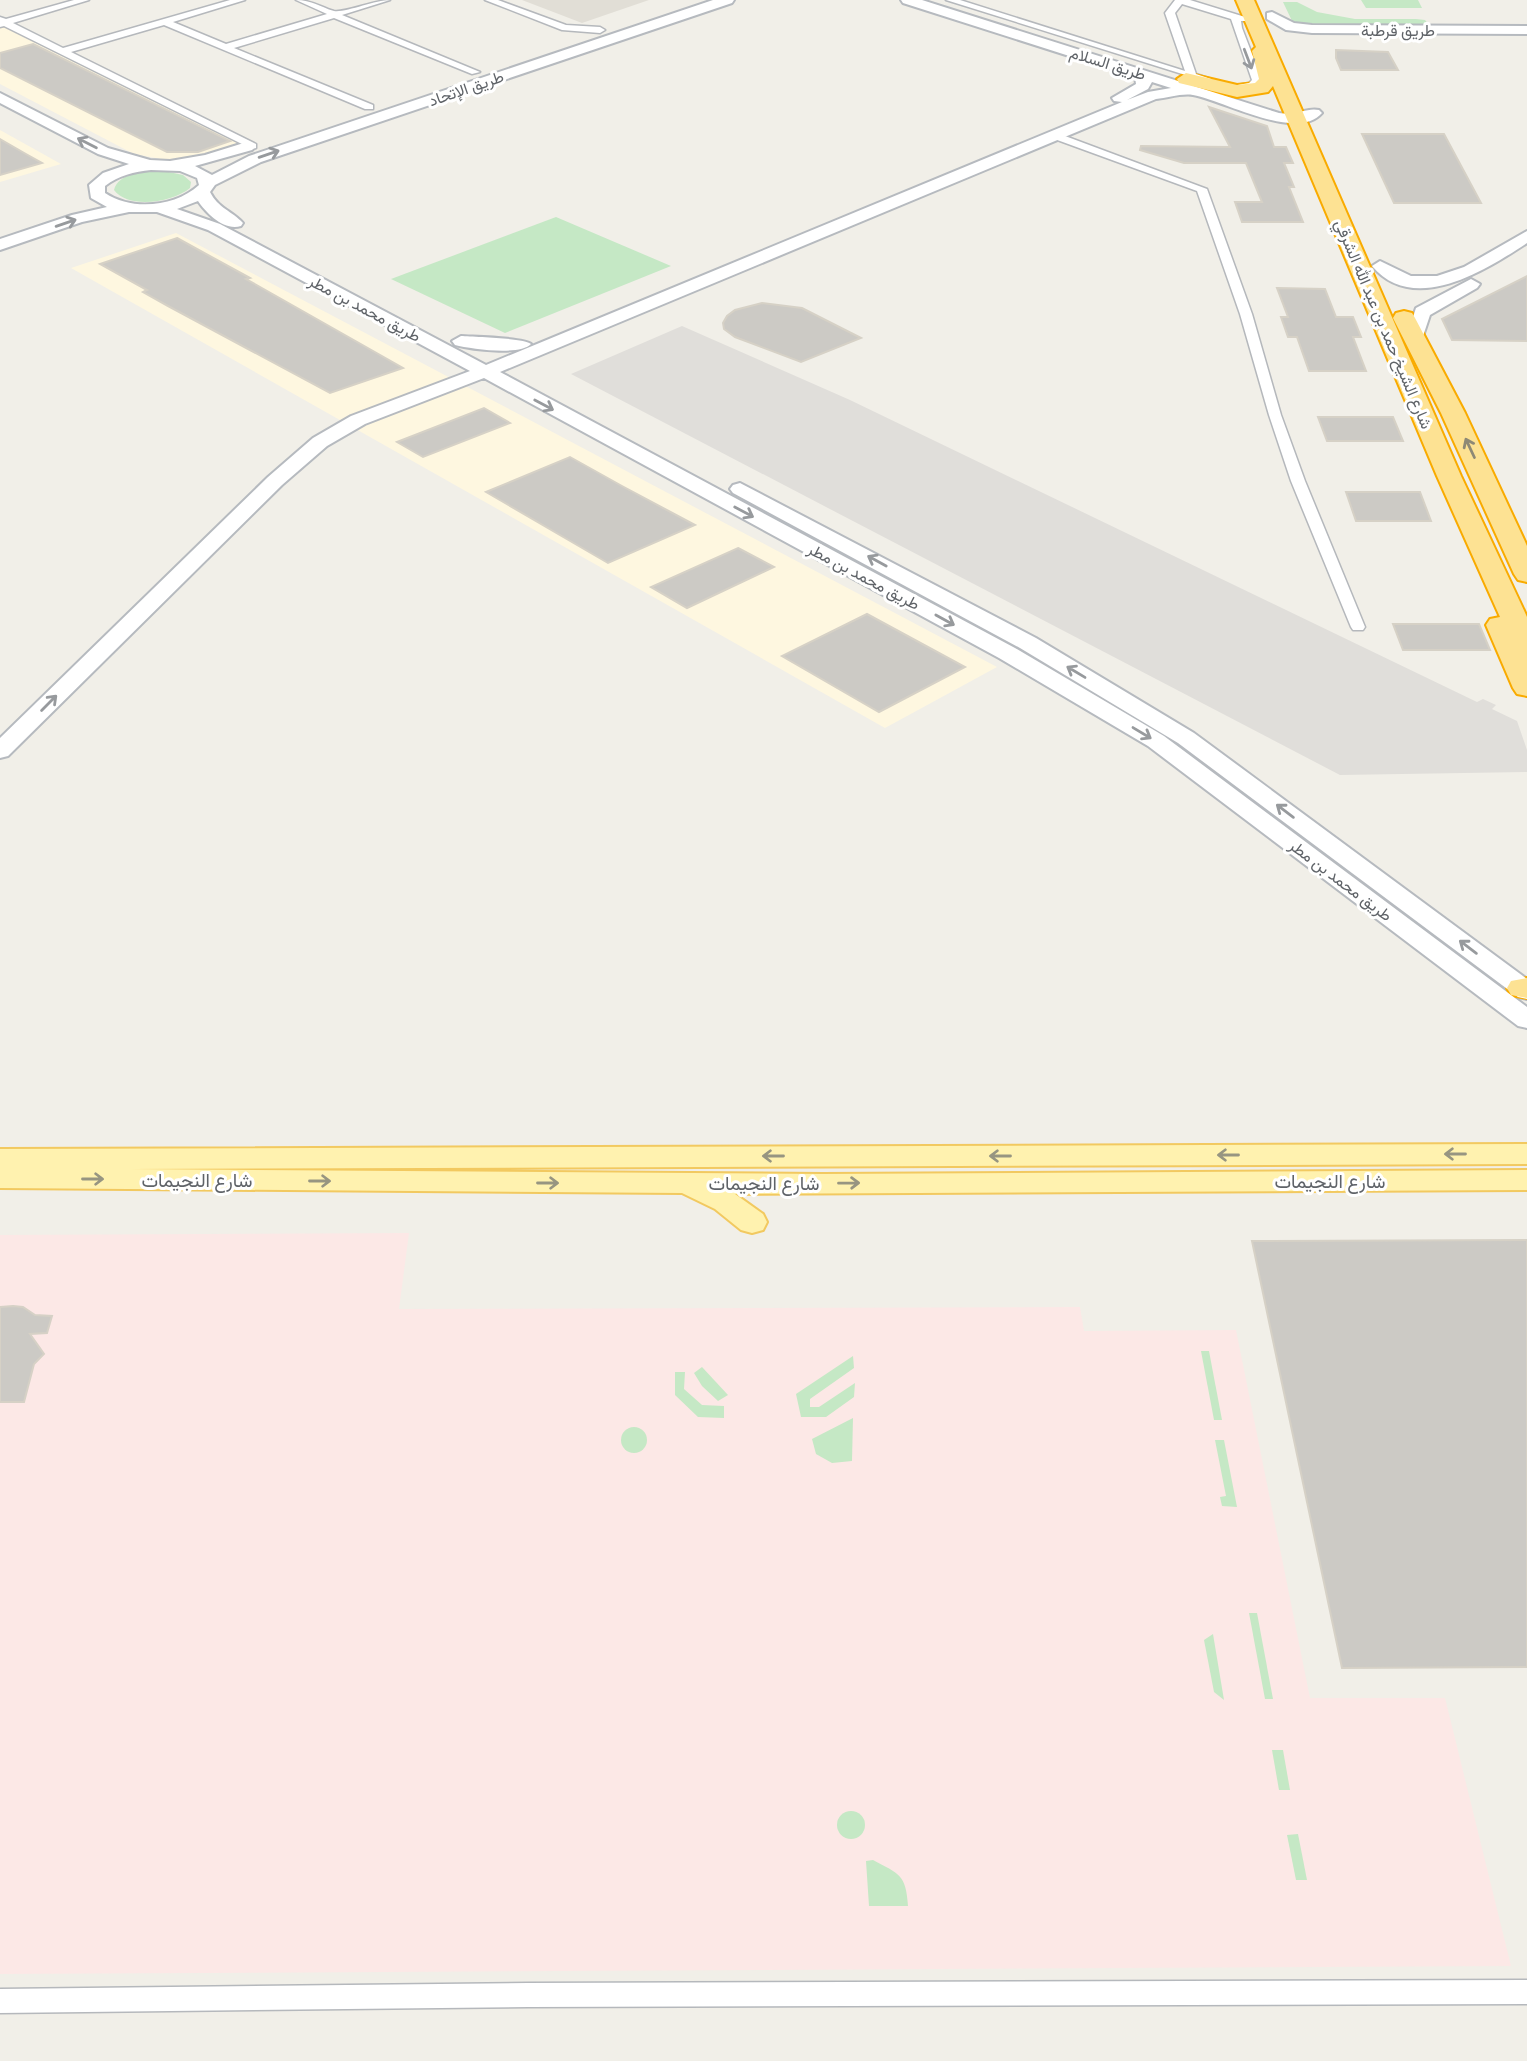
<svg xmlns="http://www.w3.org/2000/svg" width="1527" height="2061" font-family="'Roboto Condensed',Vazirmatn,sans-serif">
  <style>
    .commercial { fill: #fef7e0 }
    .industrial { fill: #e0deda }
    .education { fill: #e1ded6 }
    .medical { fill: #fce8e6 }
    .green { fill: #c5e8c5 }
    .building { fill: #cccac5; stroke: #d6d1c6; stroke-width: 2 }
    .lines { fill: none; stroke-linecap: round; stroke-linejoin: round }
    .street-casing { stroke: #b5b8bc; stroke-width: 3 }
    .secondary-casing { stroke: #b6babf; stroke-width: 4 }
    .primary-casing { stroke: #f2c960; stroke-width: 4 }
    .highway-casing { stroke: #f9ab00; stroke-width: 4 }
    .street { fill: #fff; fill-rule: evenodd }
    .secondary { fill: #fff; fill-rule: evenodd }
    .primary { fill: #fff2af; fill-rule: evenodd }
    .highway { fill: #fde293; fill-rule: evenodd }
    .oneway { stroke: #979a9d }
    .oneway2 { stroke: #8e8975 }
    .oneway3 { stroke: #979581 }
    .labels { text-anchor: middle; stroke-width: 6; stroke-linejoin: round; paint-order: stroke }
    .far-street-label { font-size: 16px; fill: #5f6368; stroke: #fff }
    .street-label { font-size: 19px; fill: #5f6368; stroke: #fff }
  </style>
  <rect width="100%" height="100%" fill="#f1efe8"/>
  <g class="commercial">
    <path d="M 0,24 L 244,145 L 207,156 L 172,161 L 134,154 L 0,84 Z"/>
    <path d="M 0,130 L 61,164 L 0,182 Z"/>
    <path d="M 176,233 L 997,667 L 885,728 L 71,268 Z"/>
  </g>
  <path class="industrial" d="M 682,326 L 850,400 L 1477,702 L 1483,699 L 1496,705 L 1492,709 L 1517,721 L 1527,750 L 1527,772 L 1340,775 L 571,374 Z"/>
  <path class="education" d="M 522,0 L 649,0 L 582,23 Z"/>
  <path class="medical" d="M 409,1233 L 399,1309 L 1080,1307 L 1084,1331 L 1236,1330 L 1310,1698 L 1445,1698 L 1511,1966 L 0,1974 L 0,1235 Z"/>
  <g class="green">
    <path d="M 1361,0 L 1418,0 L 1422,8 L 1366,8 Z"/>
    <path d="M 1283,2 L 1297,2 L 1317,12 L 1355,19 L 1416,19 L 1425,20 L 1429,25 L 1318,27 L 1293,23 Z"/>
    <path d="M 164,171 L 183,175 L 191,182 L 190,188 C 173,202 129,210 114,190 C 118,172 148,171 164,171 Z"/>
    <path d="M 556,217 L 671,266 L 505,333 L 391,279 Z"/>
    <path d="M 1201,1351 L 1209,1351 L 1222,1420 L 1214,1420 Z"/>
    <path d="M 853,1356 L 854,1368 L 810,1399 L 810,1407 L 819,1407 L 855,1383 L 854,1397 L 826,1417 L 801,1417 L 796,1394 Z"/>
    <path d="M 702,1367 L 728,1395 L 718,1401 L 702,1386 L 694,1373 Z"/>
    <path d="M 675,1372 L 685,1372 L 684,1389 L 702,1405 L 724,1406 L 724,1418 L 698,1417 L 675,1395 Z"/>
    <path d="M 853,1418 L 852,1461 L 832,1463 L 816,1454 L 812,1439 Z"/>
    <circle cx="634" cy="1440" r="13"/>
    <path d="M 1215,1440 L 1224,1440 L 1237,1507 L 1222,1506 L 1220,1497 L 1226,1496 Z"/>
    <path d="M 1249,1613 L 1257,1613 L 1273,1699 L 1265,1699 Z"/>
    <path d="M 1213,1634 L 1224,1700 L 1214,1692 L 1204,1640 Z"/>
    <path d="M 1272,1750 L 1283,1750 L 1290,1790 L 1279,1790 Z"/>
    <circle cx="851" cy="1825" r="14"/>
    <path d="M 1298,1834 L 1307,1880 L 1296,1880 L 1287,1835 Z"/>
    <path d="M 873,1860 C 899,1874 906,1874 908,1906 L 869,1906 L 866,1861 Z"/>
  </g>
  <g class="building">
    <path d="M 33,44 L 230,141 L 198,152 L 167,152 L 0,68 L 0,53 Z"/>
    <path d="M 1336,50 L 1388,52 L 1398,70 L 1341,70 L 1336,58 Z"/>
    <path d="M 1209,107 L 1267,126 L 1274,147 L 1286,147 L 1293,163 L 1284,163 L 1294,187 L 1289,187 L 1303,222 L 1242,222 L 1235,202 L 1262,202 L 1246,163 L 1184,163 L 1140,150 L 1141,146 L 1230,147 Z"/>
    <path d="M 1362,134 L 1444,134 L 1481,203 L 1394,203 Z"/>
    <path d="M 0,139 L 26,154 L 42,163 L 0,175 Z"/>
    <path d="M 177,238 L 250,278 L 246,279 L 403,368 L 330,393 L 168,306 L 143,292 L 147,290 L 100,264 Z"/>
    <path d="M 1527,276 L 1527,341 L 1452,340 L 1442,319 Z"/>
    <path d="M 1277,288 L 1325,289 L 1336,317 L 1353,317 L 1361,337 L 1353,337 L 1366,371 L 1309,371 L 1297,337 L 1288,337 L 1281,317 L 1288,317 Z"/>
    <path d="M 762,303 L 802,308 L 861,338 L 801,362 L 735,337 L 724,329 L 723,323 L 727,316 L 735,310 Z"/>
    <path d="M 484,408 L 510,423 L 423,457 L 397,442 Z"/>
    <path d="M 1318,417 L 1393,417 L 1403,441 L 1327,441 Z"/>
    <path d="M 570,457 L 622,486 L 695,525 L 608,563 L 486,492 Z"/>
    <path d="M 1346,492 L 1420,492 L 1431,521 L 1356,521 Z"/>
    <path d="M 738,548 L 774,567 L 687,608 L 651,587 Z"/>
    <path d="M 867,614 L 965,667 L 879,712 L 782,656 Z"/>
    <path d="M 1393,624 L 1479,624 L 1490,650 L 1403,650 Z"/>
    <path d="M 1527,1240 L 1527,1667 L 1342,1668 L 1252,1241 Z"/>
    <path d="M 13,1306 L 23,1307 L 35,1315 L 52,1316 L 47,1333 L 30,1334 L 44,1354 L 34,1364 L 24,1402 L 0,1402 L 0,1307 Z"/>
  </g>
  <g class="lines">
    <defs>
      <g id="street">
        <path d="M 74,0 L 89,0 L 13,23 L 63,48 L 230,0 L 245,0 L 173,22 L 226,44 L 327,14 L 296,0 C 312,0 320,7 334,11 C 345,13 375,0 390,0 L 342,15 L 480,72 L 472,74 L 334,18 L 234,48 L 373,105 L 373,109 L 365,109 L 164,25 L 71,52 L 256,144 L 256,148 L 252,149 L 4,26 L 0,27 L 0,17 L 6,19 Z"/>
        <path d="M 485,0 L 498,0 L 566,25 L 600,27 L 605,30 L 600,33 L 562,30 Z"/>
        <path d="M 946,0 L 960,0 L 1185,71 L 1165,13 L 1175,0 L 1190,0 L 1245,17 L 1245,21 L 1241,21 L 1242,28 L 1262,80 L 1255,88 L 1232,90 L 1232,86 L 1249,83 L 1252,80 L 1231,19 L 1182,4 L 1175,13 L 1196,74 L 1211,79 L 1211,83 Z"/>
        <path d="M 1049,133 L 1057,133 L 1207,189 L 1252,314 L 1281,415 L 1305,481 L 1365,627 L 1363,630 L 1353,630 L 1351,627 L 1291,481 L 1269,415 L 1240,314 L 1197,191 L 1049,137 Z"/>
        <path d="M 1527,1980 L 1527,2004 L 528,2007 L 0,2013 L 0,1989 L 528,1983 Z"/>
      </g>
      <g id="secondary">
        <path d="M 713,0 L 734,0 L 732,3 L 261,162 L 215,185 L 210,192 C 218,208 232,211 243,223 L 241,226 C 224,231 207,214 198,201 L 177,209 L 220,224 L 486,365 L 1122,102 L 1114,101 L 1112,98 L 1136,84 L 1135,77 L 903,3 L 901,0 L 922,0 L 1279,113 C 1298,116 1307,107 1319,110 L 1322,113 C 1297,142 1225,101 1193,95 C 1182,93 1167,98 1156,99 L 500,372 L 1015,648 L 1164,736 L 1527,1007 L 1527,1028 L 1518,1026 L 1148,746 L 999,658 L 484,378 L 365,424 L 327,446 L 282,485 L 8,756 L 0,758 L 0,738 L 268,477 L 313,438 L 351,416 L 470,371 L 208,230 L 157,212 L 129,212 L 82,222 L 0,250 L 0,239 L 72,215 L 107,207 L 91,198 L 89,185 L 103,173 L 129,164 L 98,154 L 0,103 L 0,93 L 108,148 L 150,160 L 170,161 L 205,155 L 247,142 L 252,144 L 255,147 L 252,150 L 195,166 L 212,175 L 249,156 ZM 1152,82 L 1171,88 L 1148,92 L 1127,100 L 1148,89 ZM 151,170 L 180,171 L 197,178 L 199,185 C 175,207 132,211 105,193 L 105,186 C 119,175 134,172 151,170 Z"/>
        <path d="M 1272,12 L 1294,23 L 1312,25 L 1527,26 L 1527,34 L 1312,33 L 1286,30 L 1267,19 L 1267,13 Z"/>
        <path d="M 1527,231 L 1527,243 C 1486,270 1414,316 1372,266 L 1380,261 L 1411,276 L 1437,276 L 1464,267 Z"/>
        <path d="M 1471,279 L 1480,284 L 1477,288 L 1430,315 L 1420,345 L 1408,345 L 1405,341 L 1416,308 Z"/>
        <path d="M 461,336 C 475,337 525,338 531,344 C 520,356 471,349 455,345 L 452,341 Z"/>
        <path d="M 740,483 L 1036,638 L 1194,733 L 1527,979 L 1527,999 L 1518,997 L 1178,743 L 1020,648 L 733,493 L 730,489 L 733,485 Z"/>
      </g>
      <path id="primary" d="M 1527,1144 L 1527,1164 L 131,1169 L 823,1174 L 1527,1170 L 1527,1190 L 735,1194 L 763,1214 L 767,1222 L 763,1230 L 752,1233 L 741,1230 L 715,1209 L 682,1193 L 0,1188 L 0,1149 Z"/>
      <g id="highway">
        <path d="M 1236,0 L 1254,0 L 1461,476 L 1527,617 L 1527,696 L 1517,694 L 1513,688 L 1486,625 L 1490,619 L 1500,617 L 1437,476 L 1273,86 L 1268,92 L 1237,97 L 1179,83 L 1177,79 L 1186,73 L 1237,85 L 1255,83 L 1259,79 L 1252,51 L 1256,47 Z"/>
        <path d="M 1404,311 L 1412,313 L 1415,318 L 1465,413 L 1527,546 L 1527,582 L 1518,580 L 1514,574 L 1441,413 L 1393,318 L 1396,313 Z"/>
        <path d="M 1527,978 L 1527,998 L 1511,995 L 1507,988 L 1511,981 Z"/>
      </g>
    </defs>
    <use href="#street" class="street-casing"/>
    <use href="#secondary" class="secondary-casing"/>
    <use href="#primary" class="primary-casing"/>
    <use href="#highway" class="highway-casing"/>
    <use href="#street" class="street"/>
    <use href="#secondary" class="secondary"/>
    <use href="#primary" class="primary"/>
    <use href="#highway" class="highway"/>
  </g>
  <defs><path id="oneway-shaft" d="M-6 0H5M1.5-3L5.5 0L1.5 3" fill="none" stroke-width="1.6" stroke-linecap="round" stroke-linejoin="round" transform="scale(1.75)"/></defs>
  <g class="oneway">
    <use href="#oneway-shaft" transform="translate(1248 59) rotate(69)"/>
    <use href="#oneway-shaft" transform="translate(87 143) rotate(-153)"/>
    <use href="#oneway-shaft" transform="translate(269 154) rotate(-19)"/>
    <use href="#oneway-shaft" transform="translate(66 223) rotate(-19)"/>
    <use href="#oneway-shaft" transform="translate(544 405) rotate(28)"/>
    <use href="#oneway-shaft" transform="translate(744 512) rotate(28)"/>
    <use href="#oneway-shaft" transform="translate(877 561) rotate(-151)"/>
    <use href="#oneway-shaft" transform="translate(945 620) rotate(29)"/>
    <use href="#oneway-shaft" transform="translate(1076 672) rotate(-149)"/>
    <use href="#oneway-shaft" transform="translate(49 703) rotate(-45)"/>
    <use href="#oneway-shaft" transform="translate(1142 733) rotate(31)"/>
    <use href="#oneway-shaft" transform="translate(1285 811) rotate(-143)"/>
    <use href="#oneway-shaft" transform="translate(1468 947) rotate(-143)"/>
  </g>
  <use class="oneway2" href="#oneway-shaft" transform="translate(1470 448) rotate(-115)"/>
  <g class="oneway3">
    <use href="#oneway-shaft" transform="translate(1455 1154) rotate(180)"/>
    <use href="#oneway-shaft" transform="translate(1228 1155) rotate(180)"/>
    <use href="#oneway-shaft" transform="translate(773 1156) rotate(180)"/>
    <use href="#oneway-shaft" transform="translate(1000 1156) rotate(180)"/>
    <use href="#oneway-shaft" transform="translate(93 1179)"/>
    <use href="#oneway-shaft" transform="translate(320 1181)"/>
    <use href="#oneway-shaft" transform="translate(548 1183)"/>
    <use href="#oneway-shaft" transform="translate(849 1183) rotate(-1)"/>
  </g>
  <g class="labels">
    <g class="far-street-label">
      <text x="1398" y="36">طريق قرطبة</text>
      <text transform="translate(1108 63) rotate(17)" y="6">طريق السلام</text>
      <text transform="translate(466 88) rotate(-19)" y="6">طريق اﻹتحاد</text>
      <text transform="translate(365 308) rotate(28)" y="6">طريق محمد بن مطر</text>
      <text transform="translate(1384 324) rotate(67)" y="6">شارع الشيخ حمد بن عبد الله الشرقي</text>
      <text transform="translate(864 576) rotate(28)" y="6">طريق محمد بن مطر</text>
      <text transform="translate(1341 880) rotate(37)" y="6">طريق محمد بن مطر</text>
    </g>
    <g class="street-label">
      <text x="197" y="1187">شارع النجيمات</text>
      <text x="1330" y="1188">شارع النجيمات</text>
      <text x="764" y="1190">شارع النجيمات</text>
    </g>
  </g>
</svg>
